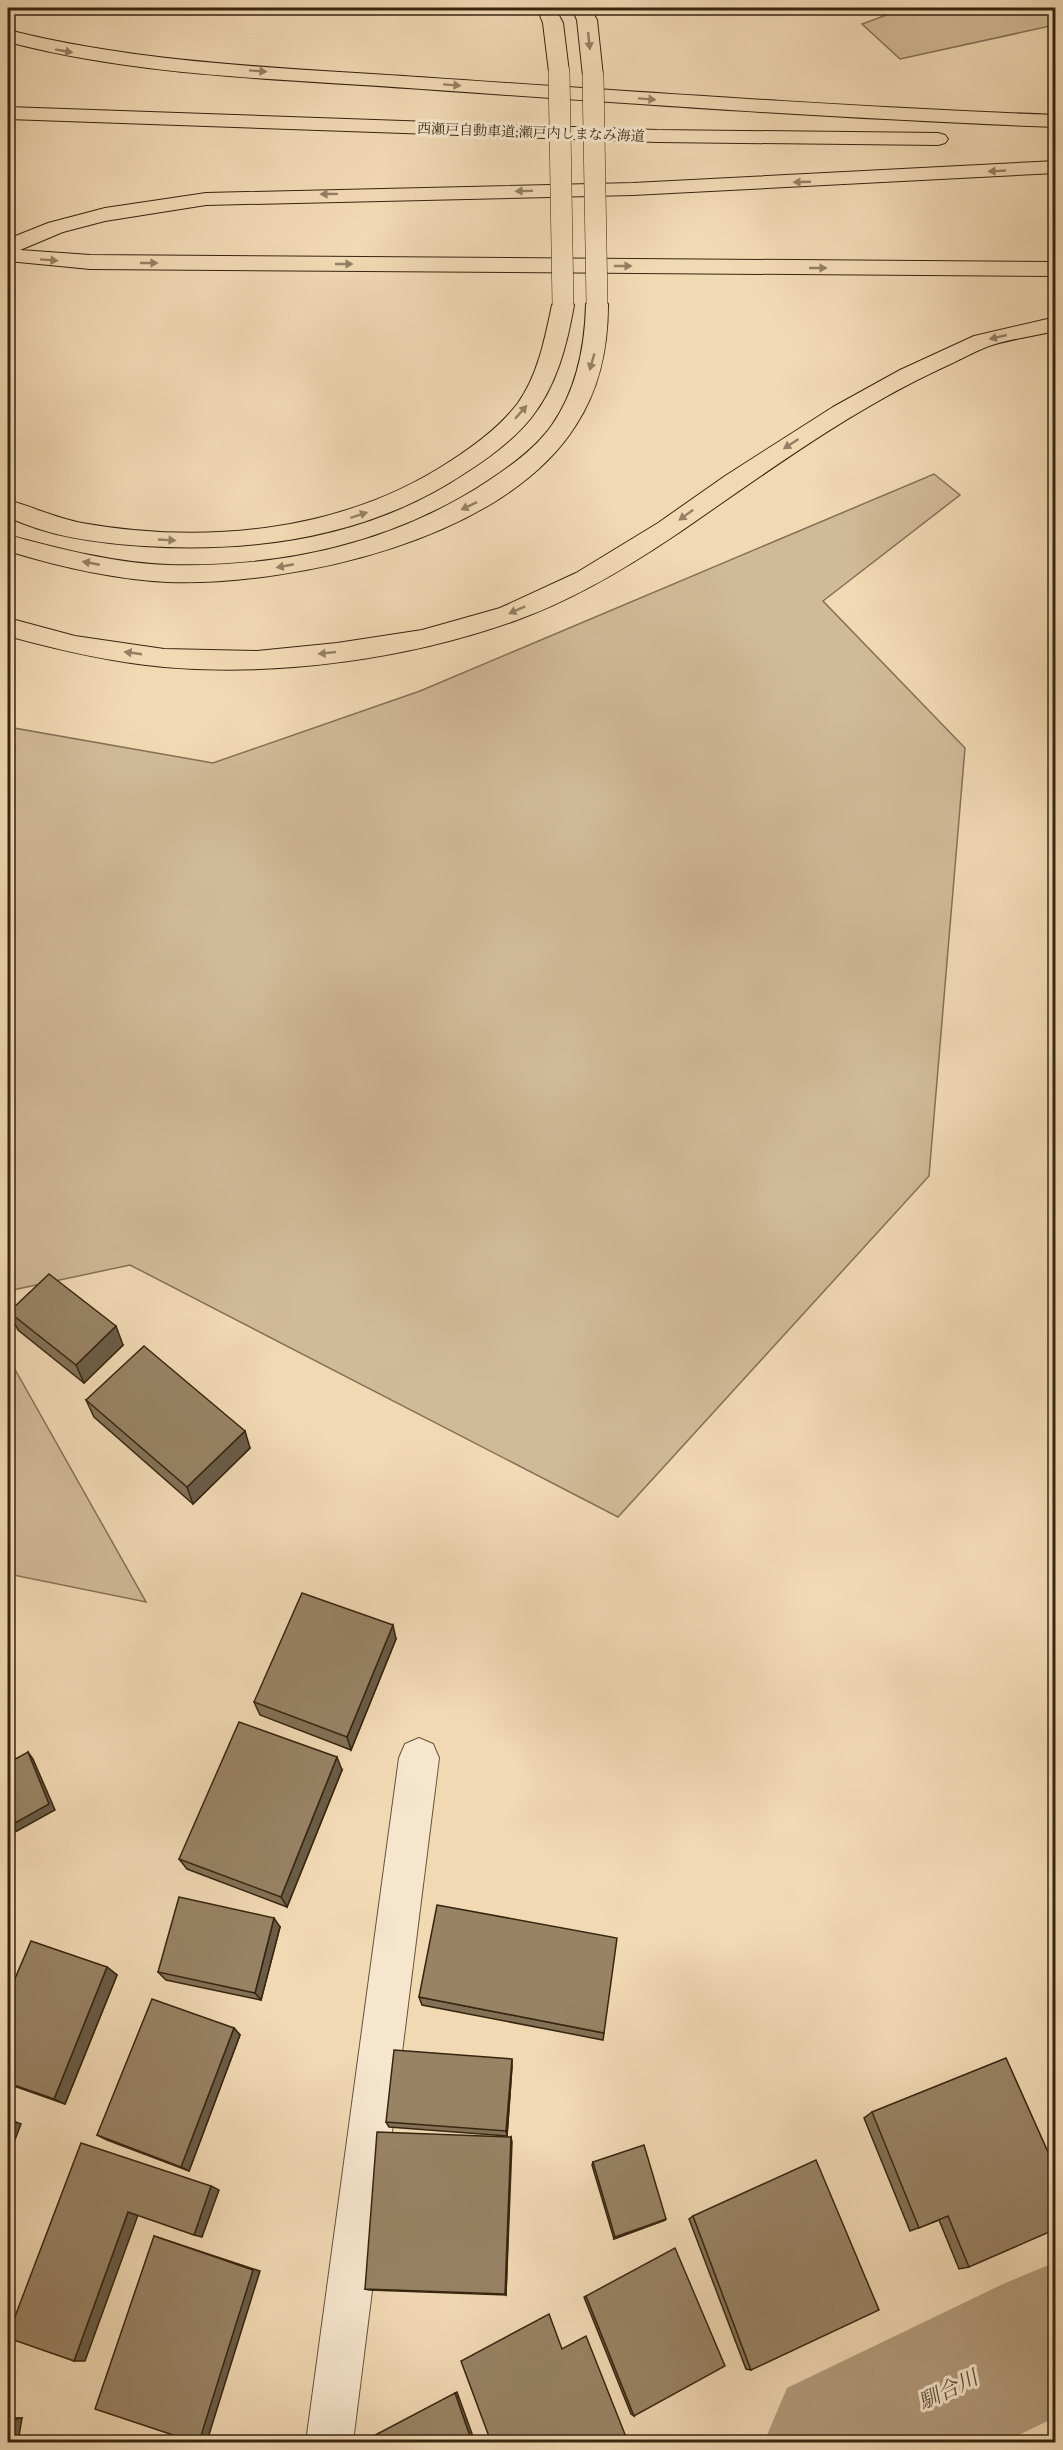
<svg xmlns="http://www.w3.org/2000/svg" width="1063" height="2450" font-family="'IM FELL French Canon','Noto Serif JP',serif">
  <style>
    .green { fill: #d1ba98; stroke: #847054; stroke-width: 1.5 }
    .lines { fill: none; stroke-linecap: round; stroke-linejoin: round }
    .river { fill: #b29c7c; fill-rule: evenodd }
    .minor-casing { stroke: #665238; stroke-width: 2 }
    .highway-casing { stroke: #37250f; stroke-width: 2 }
    .minor { fill: #f6e6ce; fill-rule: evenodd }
    .highway { fill: #f1d9b4; fill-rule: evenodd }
    .highway-bridge-casing { stroke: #37250f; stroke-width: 22; stroke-linecap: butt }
    .highway-bridge { stroke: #f1d9b4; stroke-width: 21 }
    .wall { fill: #837157; stroke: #37250f; stroke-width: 1.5 }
    .shaded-wall { fill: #6a5c47; stroke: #37250f; stroke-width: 1.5 }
    .building { fill: #988365; stroke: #37250f; stroke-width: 1.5 }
    .oneway { fill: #947f62 }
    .labels { text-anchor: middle; stroke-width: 6; stroke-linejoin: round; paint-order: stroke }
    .far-street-label { font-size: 14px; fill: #37250f; stroke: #f6e6ce }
    .near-water-label { font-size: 21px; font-style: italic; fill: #5c4930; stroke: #f6e6ce }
  </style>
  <rect width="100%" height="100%" fill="#f1d9b4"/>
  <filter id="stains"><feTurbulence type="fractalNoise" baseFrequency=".00333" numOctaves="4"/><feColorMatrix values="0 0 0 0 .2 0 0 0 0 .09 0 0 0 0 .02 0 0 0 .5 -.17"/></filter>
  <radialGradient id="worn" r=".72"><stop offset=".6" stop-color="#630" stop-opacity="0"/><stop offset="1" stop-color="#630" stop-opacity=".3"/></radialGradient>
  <g class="green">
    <path d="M 905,8 L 1055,8 L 1055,25 L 900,59 L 862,24 Z"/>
    <path d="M 934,474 L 960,495 L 823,601 L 965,748 L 929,1176 L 618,1517 L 130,1265 L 8,1291 L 8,727 L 213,763 L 420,691 Z"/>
    <path d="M 8,1357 L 146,1602 L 8,1574 Z"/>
  </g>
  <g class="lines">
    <path class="river" d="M 1056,2262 L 1056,2417 L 1004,2442 L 764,2442 L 787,2388 L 1003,2284 Z"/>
    <defs>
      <path id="minor" d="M 419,1738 L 433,1744 L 439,1758 L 353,2442 L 306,2442 L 399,1758 L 405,1744 Z"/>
      <g id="highway">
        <path d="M 537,8 L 555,8 L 563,23 L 569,72 L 566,76 L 552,76 L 549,72 L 543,23 Z"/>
        <path d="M 572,8 L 590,8 L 597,20 L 603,76 L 600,80 L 586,80 L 583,76 L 577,20 Z"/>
        <path d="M 8,30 C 147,65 291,68 433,78 C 640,92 848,107 1056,115 L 1056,127 C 844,119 633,104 422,89 C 284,79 142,77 8,42 Z"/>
        <path d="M 8,107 L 657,130 L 938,133 L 945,135 L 948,139 L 945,143 L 938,145 L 657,142 L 8,119 Z"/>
        <path d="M 1056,161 L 1056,173 L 633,195 L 206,205 L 105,221 L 63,232 L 20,250 L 90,255 L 1056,262 L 1056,276 L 90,269 L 8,261 L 8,239 L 48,223 L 105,208 L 206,193 L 633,183 Z"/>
        <path d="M 597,297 L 605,299 L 608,304 C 608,348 600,388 576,425 C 504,540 294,586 167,582 C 113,579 60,567 8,551 L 8,535 C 61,549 113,563 168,565 C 281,568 393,544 488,481 C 511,466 536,448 552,425 C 577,389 585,346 586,304 L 589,299 Z"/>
        <path d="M 563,298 L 571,300 L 574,305 C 567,345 557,385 531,418 C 513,440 489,458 465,473 C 371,536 256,553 144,546 C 98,543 50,537 8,517 L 8,500 C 33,507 56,518 82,523 C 206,545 342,532 449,462 C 474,446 500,427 518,403 C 538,375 545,338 552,305 L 555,300 Z"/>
        <path d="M 1056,317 L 1056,331 C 1034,336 1010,339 989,346 C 973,352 958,361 942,368 C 847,412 763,475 677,534 C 628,567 573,600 517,620 C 410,659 277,677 164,667 C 110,662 59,650 8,636 L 8,618 L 75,636 L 164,649 L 257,651 L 337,643 L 422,630 L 500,608 L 576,573 L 658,523 L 725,476 L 833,407 L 900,370 L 974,336 Z"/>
      </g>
    </defs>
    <use href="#minor" class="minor-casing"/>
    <use href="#highway" class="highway-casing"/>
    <use href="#minor" class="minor"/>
    <use href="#highway" class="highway"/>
    <defs>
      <g id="highway-bridge">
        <path d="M 559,72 L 563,305"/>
        <path d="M 593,76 L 597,304"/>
      </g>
    </defs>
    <use href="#highway-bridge" class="highway-bridge-casing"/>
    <use href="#highway-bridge" class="highway-bridge"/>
  </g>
  <g class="wall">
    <path d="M 9,1312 L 123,1345 L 84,1383 L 18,1330 Z"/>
    <path d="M 86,1400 L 250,1448 L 193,1504 L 94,1417 Z"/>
    <path d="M 396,1639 L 351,1750 L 260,1715 L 254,1702 Z"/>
    <path d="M 342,1770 L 287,1907 L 187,1869 L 179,1859 Z"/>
    <path d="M 280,1927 L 261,2000 L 166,1980 L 158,1972 Z"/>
    <path d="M 107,1967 L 117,1975 L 65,2104 L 8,2084 L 8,1995 Z"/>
    <path d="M 419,1997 L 604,2033 L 603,2040 L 422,2005 Z"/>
    <path d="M 234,2028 L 240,2035 L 189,2171 L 107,2140 L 97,2135 Z"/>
    <path d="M 512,2066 L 507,2136 L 389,2127 L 386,2122 Z"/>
    <path d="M 872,2112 L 1056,2170 L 969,2267 L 959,2269 L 939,2220 L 910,2231 L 864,2118 Z"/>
    <path d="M 511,2137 L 506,2295 L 369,2290 L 365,2289 Z"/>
    <path d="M 593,2162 L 666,2219 L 665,2220 L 614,2239 L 592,2165 Z"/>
    <path d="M 693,2216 L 751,2370 L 746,2369 L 689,2219 Z"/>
    <path d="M 586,2296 L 634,2416 L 631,2414 L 584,2297 Z"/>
    <path d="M 8,2418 L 22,2418 L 8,2442 Z"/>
  </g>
  <g class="shaded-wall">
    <path d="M 116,1326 L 123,1345 L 84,1383 L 76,1365 Z"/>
    <path d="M 245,1431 L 250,1448 L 193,1504 L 187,1487 Z"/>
    <path d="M 393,1625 L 396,1639 L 351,1750 L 347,1737 Z"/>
    <path d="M 28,1752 L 33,1759 L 55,1810 L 8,1836 L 8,1827 Z"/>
    <path d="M 337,1757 L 342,1770 L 287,1907 L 281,1897 Z"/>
    <path d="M 274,1918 L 280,1927 L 261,2000 L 255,1993 Z"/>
    <path d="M 107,1967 L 117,1975 L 65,2104 L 54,2099 Z"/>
    <path d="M 234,2028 L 240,2035 L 189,2171 L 181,2167 Z"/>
    <path d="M 512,2059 L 512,2066 L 507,2136 L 506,2131 Z"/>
    <path d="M 8,2119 L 21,2124 L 8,2158 Z"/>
    <path d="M 511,2137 L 512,2142 L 506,2295 L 505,2294 Z"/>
    <path d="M 211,2186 L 219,2190 L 202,2237 L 194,2235 Z"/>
    <path d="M 128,2212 L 138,2215 L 85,2361 L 74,2361 Z"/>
    <path d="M 666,2219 L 665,2220 L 614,2239 L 615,2237 Z"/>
    <path d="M 154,2236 L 260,2271 L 207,2441 L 203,2442 L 199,2442 Z"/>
    <path d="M 457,2392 L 475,2442 L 472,2442 L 455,2393 Z"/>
    <path d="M 22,2418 L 18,2442 L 8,2442 L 8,2427 L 9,2420 Z"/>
  </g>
  <g class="building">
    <path d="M 49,1274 L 116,1326 L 76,1365 L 9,1312 Z"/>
    <path d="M 144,1346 L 245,1431 L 187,1487 L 86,1400 Z"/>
    <path d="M 302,1593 L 393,1625 L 347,1737 L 254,1702 Z"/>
    <path d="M 239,1722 L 337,1757 L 281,1897 L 179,1859 Z"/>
    <path d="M 28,1752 L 49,1804 L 8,1827 L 8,1763 Z"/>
    <path d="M 179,1897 L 274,1918 L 255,1993 L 158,1972 Z"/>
    <path d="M 437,1905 L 617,1938 L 604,2033 L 419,1997 Z"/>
    <path d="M 31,1941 L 107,1967 L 54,2099 L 8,2083 L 8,1995 Z"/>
    <path d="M 152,1999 L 234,2028 L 181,2167 L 97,2135 Z"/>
    <path d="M 394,2050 L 512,2059 L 506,2131 L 386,2122 Z"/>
    <path d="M 1006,2058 L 1056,2170 L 1056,2229 L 969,2267 L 948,2216 L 919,2228 L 872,2112 Z"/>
    <path d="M 377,2132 L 511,2137 L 505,2294 L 365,2289 Z"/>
    <path d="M 81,2143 L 211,2186 L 194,2235 L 128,2212 L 74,2361 L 8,2338 L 8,2335 Z"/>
    <path d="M 644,2145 L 666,2219 L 615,2237 L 593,2162 Z"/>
    <path d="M 816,2160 L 879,2310 L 751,2370 L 693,2216 Z"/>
    <path d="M 154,2236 L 253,2270 L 199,2442 L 194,2442 L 95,2409 Z"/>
    <path d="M 675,2248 L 725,2366 L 634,2416 L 586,2296 Z"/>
    <path d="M 549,2314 L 562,2349 L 586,2336 L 628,2442 L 491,2442 L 461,2361 Z"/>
    <path d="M 455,2393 L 472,2442 L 362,2442 Z"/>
  </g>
  <defs><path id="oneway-solid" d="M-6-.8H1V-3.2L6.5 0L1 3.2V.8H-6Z" transform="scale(1.5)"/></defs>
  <g class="oneway">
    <use href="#oneway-solid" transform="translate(589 41) rotate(84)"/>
    <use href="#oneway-solid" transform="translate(64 51) rotate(10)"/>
    <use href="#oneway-solid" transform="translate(258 71) rotate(4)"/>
    <use href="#oneway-solid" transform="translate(452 85) rotate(4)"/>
    <use href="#oneway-solid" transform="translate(647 99) rotate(4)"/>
    <use href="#oneway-solid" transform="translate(997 171) rotate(177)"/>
    <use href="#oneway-solid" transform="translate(802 182) rotate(178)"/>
    <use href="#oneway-solid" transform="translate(524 191) rotate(179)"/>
    <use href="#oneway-solid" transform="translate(329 194) rotate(179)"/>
    <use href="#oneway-solid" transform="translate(49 260) rotate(4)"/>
    <use href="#oneway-solid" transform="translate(149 263)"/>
    <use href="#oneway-solid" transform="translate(344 264)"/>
    <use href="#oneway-solid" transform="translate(623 266)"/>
    <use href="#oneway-solid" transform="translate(818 268)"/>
    <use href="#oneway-solid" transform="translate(998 337) rotate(167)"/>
    <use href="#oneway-solid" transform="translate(592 362) rotate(106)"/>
    <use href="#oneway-solid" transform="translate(521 412) rotate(-49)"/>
    <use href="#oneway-solid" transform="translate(791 444) rotate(147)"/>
    <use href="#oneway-solid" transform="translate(469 506) rotate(154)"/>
    <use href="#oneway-solid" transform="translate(359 515) rotate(-18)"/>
    <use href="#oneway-solid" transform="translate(686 515) rotate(144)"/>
    <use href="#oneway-solid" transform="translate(167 540) rotate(3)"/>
    <use href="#oneway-solid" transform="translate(91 563) rotate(-169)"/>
    <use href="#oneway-solid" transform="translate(285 566) rotate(169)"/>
    <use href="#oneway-solid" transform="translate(517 610) rotate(156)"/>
    <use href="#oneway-solid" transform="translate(133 653) rotate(-172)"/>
    <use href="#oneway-solid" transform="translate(327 653) rotate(174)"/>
  </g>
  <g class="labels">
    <g class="far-street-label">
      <text transform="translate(531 132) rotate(2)" y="5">西瀬戸自動車道;瀬戸内しまなみ海道</text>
    </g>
    <g class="near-water-label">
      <text transform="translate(948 2390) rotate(-26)" y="7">馴合川</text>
    </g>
  </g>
  <rect width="1063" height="2450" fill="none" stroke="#f1d9b4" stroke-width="30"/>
  <rect x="9" y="9" width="1045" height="2432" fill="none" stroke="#37250f" stroke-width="3"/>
  <rect x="15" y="15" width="1033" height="2420" fill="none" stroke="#37250f" stroke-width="1.5"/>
  <rect width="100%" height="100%" filter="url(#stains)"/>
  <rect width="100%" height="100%" fill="url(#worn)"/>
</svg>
